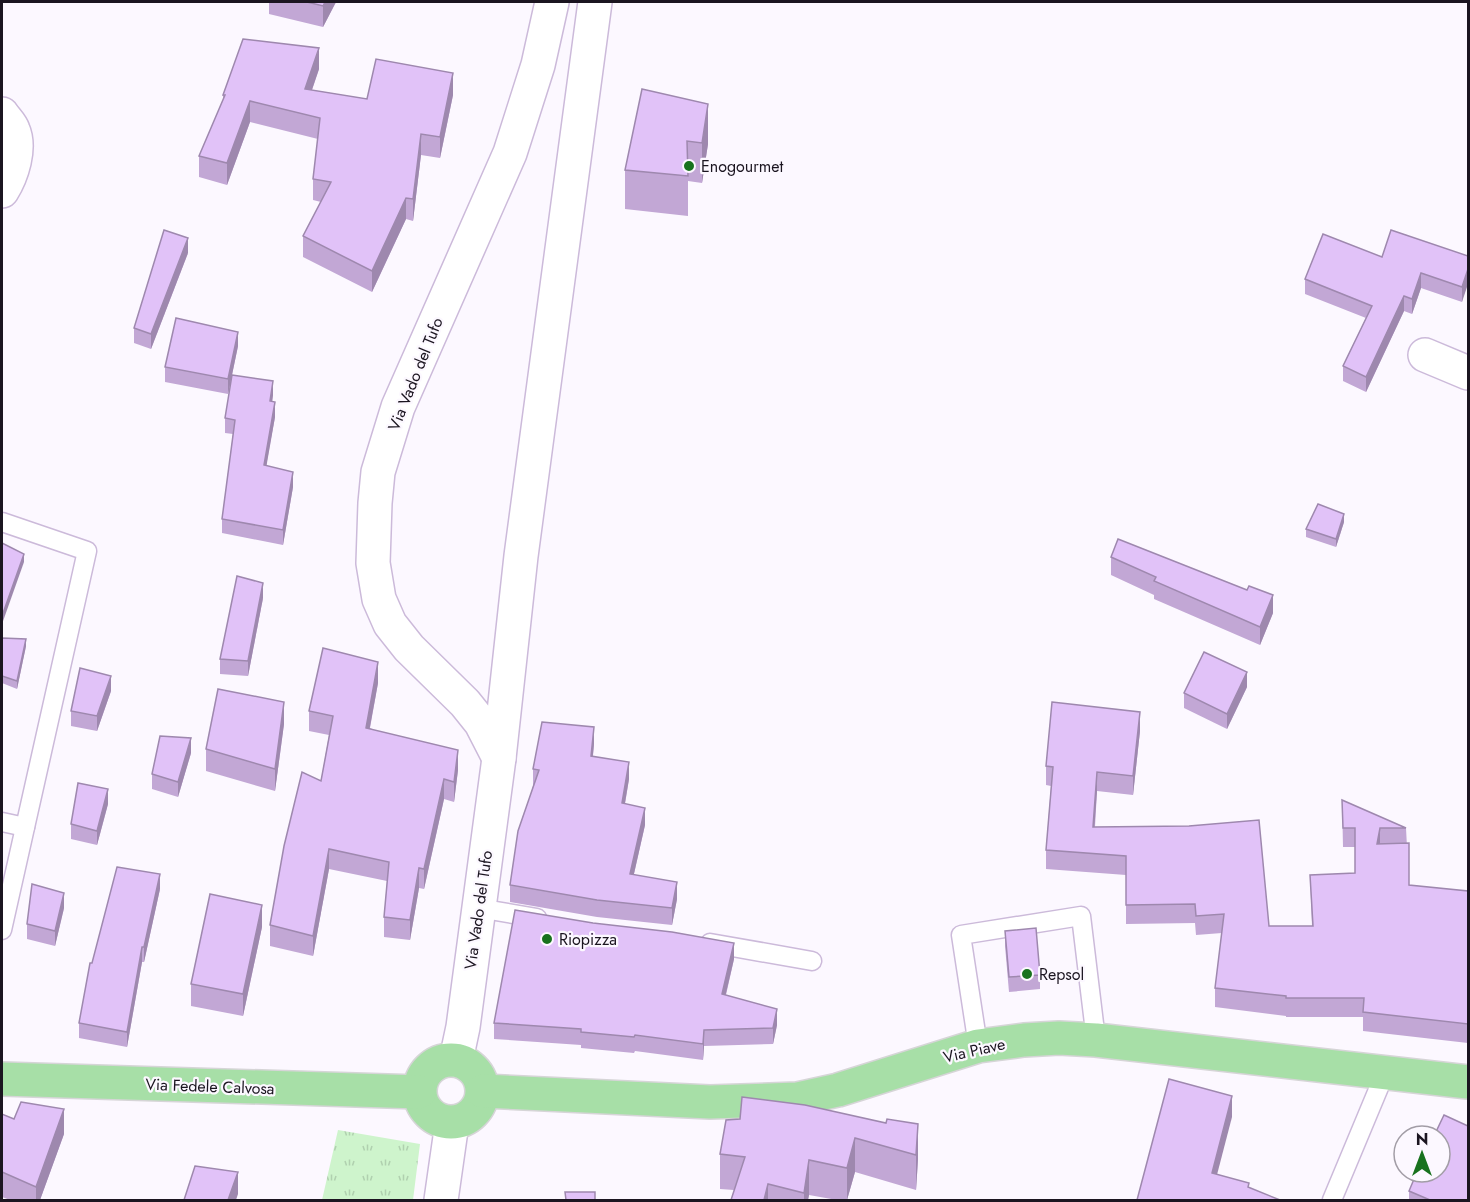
<svg xmlns="http://www.w3.org/2000/svg" width="1470" height="1202" font-family="Jost,sans-serif">
  <style>
    .grass { fill: url(#grass-tufts) }
    .lines { fill: none; stroke-linecap: round; stroke-linejoin: round }
    .lane-casing { stroke: #ccbada; stroke-width: 21 }
    .street-casing { stroke: #ccbada; stroke-width: 36 }
    .primary-casing { stroke: #d6d5d7; stroke-width: 36 }
    .lane { stroke: #fff; stroke-width: 18 }
    .street { stroke: #fff; stroke-width: 33 }
    .primary { stroke: #a7dfa7; stroke-width: 33 }
    .wall { fill: #c2a7d5 }
    .shaded-wall { fill: #9e88ae }
    .building { fill: #e1c2f8; stroke: #9e88ae; stroke-width: 1.5 }
    .poi-dot { fill: #18721e; stroke: #fcf8ff; stroke-width: 2 }
    .labels { text-anchor: middle; stroke-width: 4.5; stroke-linejoin: round; paint-order: stroke }
    .poi-label { font-size: 16px; fill: #1b1520; stroke: #fcf8ff; text-anchor: start }
    .street-label { font-size: 16px; fill: #1b1520; stroke: #fcf8ff }
  </style>
  <defs>
    <pattern id="grass-tufts" width="24" height="20" patternUnits="userSpaceOnUse" patternTransform="scale(1.5)"><rect width="24" height="20" fill="#cef4cc"/><path d="M3 7l-1-3M5 7V3M7 7l1-3M15 17l-1-3M17 17v-4M19 17l1-3" fill="none" stroke="#b0d0af"/></pattern>
  </defs>
  <rect width="100%" height="100%" fill="#fcf8ff"/>
  <path class="grass" d="M 338,1130 L 420,1144 L 413,1200 L 322,1200 Z"/>
  <g class="lines">
    <defs>
      <g id="lane">
        <path d="M 2,522 L 87,551 L 2,930"/>
        <path d="M 2,822 L 25,827"/>
        <path d="M 478,908 L 537,918"/>
        <path d="M 710,943 L 812,961"/>
        <path d="M 978,1046 L 961,935 L 1081,916 L 1096,1040"/>
        <path d="M 1332,1200 L 1385,1073"/>
      </g>
      <g id="street">
        <path d="M 2,114 C 5,119 11,124 13,130 C 21,148 12,175 2,191"/>
        <path d="M 1425,355 L 1468,373"/>
        <path d="M 499,758 L 481,723 L 465,703 L 409,648 L 390,624 L 379,599 L 373,563 L 375,503 L 378,472 L 398,407 L 510,153 L 538,65 L 552,2"/>
        <path d="M 456,1060 L 463,1027 L 499,758 L 521,556 L 595,2"/>
        <path d="M 441,1200 L 452,1123"/>
      </g>
      <g id="primary">
        <circle cx="451" cy="1091" r="31"/>
        <path d="M 2,1079 L 419,1092"/>
        <path d="M 483,1091 L 710,1102 L 797,1099 L 838,1090 L 978,1046 L 1024,1040 L 1059,1038 L 1096,1040 L 1468,1082"/>
      </g>
    </defs>
    <use href="#lane" class="lane-casing"/>
    <use href="#street" class="street-casing"/>
    <use href="#primary" class="primary-casing"/>
    <use href="#lane" class="lane"/>
    <use href="#street" class="street"/>
    <use href="#primary" class="primary"/>
  </g>
  <g class="wall">
    <path d="M 269,2 L 336,2 L 323,27 L 269,14 Z"/>
    <path d="M 319,69 L 312,90 L 367,99 L 453,95 L 440,158 L 421,155 L 413,221 L 406,219 L 372,292 L 303,257 L 303,236 L 321,202 L 313,200 L 313,179 L 318,139 L 250,122 L 227,185 L 199,177 L 199,156 L 223,100 L 223,95 Z"/>
    <path d="M 642,89 L 708,144 L 702,183 L 688,181 L 688,216 L 625,209 L 625,170 Z"/>
    <path d="M 188,253 L 151,349 L 134,343 L 134,328 Z"/>
    <path d="M 1468,256 L 1462,302 L 1421,288 L 1412,314 L 1404,311 L 1366,392 L 1343,381 L 1343,366 L 1366,318 L 1305,294 L 1305,279 L 1382,257 Z"/>
    <path d="M 238,346 L 232,375 L 273,395 L 272,402 L 275,417 L 266,466 L 293,487 L 283,545 L 222,533 L 222,519 L 233,434 L 225,433 L 225,418 L 232,378 L 228,394 L 165,382 L 165,367 Z"/>
    <path d="M 1344,522 L 1336,547 L 1306,537 L 1306,529 Z"/>
    <path d="M 1111,557 L 1273,613 L 1260,645 L 1154,599 L 1154,595 L 1111,575 Z"/>
    <path d="M 263,598 L 248,676 L 220,674 L 220,659 Z"/>
    <path d="M 2,638 L 26,646 L 17,689 L 2,683 Z"/>
    <path d="M 378,683 L 370,728 L 458,770 L 454,802 L 444,799 L 424,889 L 419,888 L 410,940 L 384,937 L 384,917 L 387,881 L 329,869 L 313,956 L 270,946 L 270,925 L 321,781 L 329,735 L 309,731 L 309,711 Z"/>
    <path d="M 1247,687 L 1227,729 L 1184,708 L 1184,693 Z"/>
    <path d="M 111,691 L 97,731 L 71,726 L 71,711 Z"/>
    <path d="M 284,724 L 275,791 L 206,771 L 206,749 Z"/>
    <path d="M 1140,731 L 1133,795 L 1097,791 L 1095,827 L 1269,926 L 1312,926 L 1310,875 L 1355,873 L 1355,847 L 1343,847 L 1342,800 L 1406,828 L 1409,885 L 1468,891 L 1468,1043 L 1363,1031 L 1363,1017 L 1286,1017 L 1286,1016 L 1215,1007 L 1215,988 L 1222,933 L 1196,935 L 1195,923 L 1126,924 L 1126,875 L 1046,869 L 1046,850 L 1051,786 L 1046,785 L 1046,766 Z"/>
    <path d="M 594,744 L 593,756 L 629,779 L 625,804 L 645,825 L 634,874 L 677,899 L 672,925 L 597,917 L 510,902 L 510,885 L 533,786 L 533,769 Z"/>
    <path d="M 191,753 L 178,797 L 152,789 L 152,774 Z"/>
    <path d="M 108,804 L 97,845 L 71,839 L 71,824 Z"/>
    <path d="M 160,889 L 144,962 L 142,962 L 127,1047 L 79,1038 L 79,1023 L 92,963 Z"/>
    <path d="M 64,908 L 55,946 L 27,939 L 27,924 Z"/>
    <path d="M 262,927 L 243,1016 L 191,1006 L 191,984 Z"/>
    <path d="M 1005,931 L 1040,975 L 1040,989 L 1009,992 L 1005,946 Z"/>
    <path d="M 734,959 L 726,995 L 777,1025 L 773,1044 L 704,1046 L 703,1060 L 635,1051 L 634,1053 L 581,1048 L 581,1045 L 494,1039 L 494,1023 Z"/>
    <path d="M 2,1114 L 14,1119 L 64,1134 L 40,1200 L 10,1200 L 2,1197 Z"/>
    <path d="M 740,1119 L 918,1124 L 918,1159 L 916,1190 L 855,1172 L 847,1200 L 837,1200 L 809,1195 L 808,1200 L 731,1200 L 734,1190 L 720,1189 L 720,1154 Z"/>
    <path d="M 1409,1191 L 1468,1200 L 1409,1200 Z"/>
  </g>
  <g class="shaded-wall">
    <path d="M 325,2 L 336,2 L 323,27 L 323,6 Z"/>
    <path d="M 319,48 L 319,69 L 305,110 L 305,89 Z"/>
    <path d="M 453,73 L 453,95 L 440,158 L 440,137 Z"/>
    <path d="M 250,101 L 250,122 L 227,185 L 227,163 Z"/>
    <path d="M 708,104 L 708,144 L 702,183 L 702,143 Z"/>
    <path d="M 421,134 L 421,155 L 413,221 L 413,199 Z"/>
    <path d="M 406,198 L 406,219 L 372,292 L 372,271 Z"/>
    <path d="M 188,238 L 188,253 L 151,349 L 151,334 Z"/>
    <path d="M 1468,269 L 1468,284 L 1462,302 L 1462,287 Z"/>
    <path d="M 1421,273 L 1421,288 L 1412,314 L 1412,299 Z"/>
    <path d="M 1404,296 L 1404,311 L 1366,392 L 1366,377 Z"/>
    <path d="M 238,332 L 238,346 L 228,394 L 228,379 Z"/>
    <path d="M 273,381 L 273,395 L 270,416 L 270,401 Z"/>
    <path d="M 275,402 L 275,417 L 264,480 L 264,465 Z"/>
    <path d="M 293,472 L 293,487 L 283,545 L 283,530 Z"/>
    <path d="M 1344,514 L 1344,522 L 1336,547 L 1336,539 Z"/>
    <path d="M 24,554 L 24,562 L 2,624 L 2,616 Z"/>
    <path d="M 263,583 L 263,598 L 248,676 L 248,661 Z"/>
    <path d="M 1273,595 L 1273,613 L 1260,645 L 1260,627 Z"/>
    <path d="M 26,639 L 26,646 L 17,689 L 17,681 Z"/>
    <path d="M 378,662 L 378,683 L 366,748 L 366,728 Z"/>
    <path d="M 1247,672 L 1247,687 L 1227,729 L 1227,714 Z"/>
    <path d="M 111,676 L 111,691 L 97,731 L 97,716 Z"/>
    <path d="M 284,702 L 284,724 L 275,791 L 275,769 Z"/>
    <path d="M 1140,712 L 1140,731 L 1133,795 L 1133,776 Z"/>
    <path d="M 594,727 L 594,744 L 591,773 L 591,756 Z"/>
    <path d="M 191,738 L 191,753 L 178,797 L 178,782 Z"/>
    <path d="M 458,750 L 458,770 L 454,802 L 454,782 Z"/>
    <path d="M 629,762 L 629,779 L 622,820 L 622,803 Z"/>
    <path d="M 1097,772 L 1097,791 L 1093,846 L 1093,827 Z"/>
    <path d="M 444,779 L 444,799 L 424,889 L 424,869 Z"/>
    <path d="M 108,789 L 108,804 L 97,845 L 97,831 Z"/>
    <path d="M 645,808 L 645,825 L 630,891 L 630,874 Z"/>
    <path d="M 1380,828 L 1380,847 L 1377,844 Z"/>
    <path d="M 329,849 L 329,869 L 313,956 L 313,936 Z"/>
    <path d="M 419,868 L 419,888 L 410,940 L 410,920 Z"/>
    <path d="M 160,874 L 160,889 L 144,962 L 144,947 Z"/>
    <path d="M 677,882 L 677,899 L 672,925 L 672,908 Z"/>
    <path d="M 64,893 L 64,908 L 55,946 L 55,931 Z"/>
    <path d="M 262,905 L 262,927 L 243,1016 L 243,994 Z"/>
    <path d="M 734,943 L 734,959 L 722,1010 L 722,994 Z"/>
    <path d="M 142,947 L 142,962 L 127,1047 L 127,1032 Z"/>
    <path d="M 777,1009 L 777,1025 L 773,1044 L 773,1028 Z"/>
    <path d="M 704,1030 L 704,1046 L 703,1060 L 703,1044 Z"/>
    <path d="M 1232,1096 L 1232,1117 L 1212,1194 L 1212,1173 Z"/>
    <path d="M 64,1109 L 64,1134 L 40,1200 L 36,1200 L 36,1187 Z"/>
    <path d="M 918,1124 L 918,1159 L 916,1190 L 916,1155 Z"/>
    <path d="M 855,1138 L 855,1172 L 847,1200 L 847,1168 Z"/>
    <path d="M 809,1160 L 809,1195 L 808,1200 L 804,1200 L 804,1193 Z"/>
    <path d="M 238,1172 L 238,1194 L 236,1200 L 228,1200 Z"/>
    <path d="M 768,1184 L 768,1200 L 764,1200 Z"/>
  </g>
  <g class="building">
    <path d="M 307,2 L 325,2 L 323,6 Z"/>
    <path d="M 243,39 L 319,48 L 305,89 L 367,99 L 376,59 L 453,73 L 440,137 L 421,134 L 413,199 L 406,198 L 372,271 L 303,236 L 331,182 L 313,179 L 320,118 L 250,101 L 227,163 L 199,156 L 225,95 L 223,95 Z"/>
    <path d="M 642,89 L 708,104 L 702,143 L 687,141 L 688,176 L 625,170 Z"/>
    <path d="M 164,230 L 188,238 L 151,334 L 134,328 Z"/>
    <path d="M 1391,230 L 1468,256 L 1468,269 L 1462,287 L 1421,273 L 1412,299 L 1404,296 L 1366,377 L 1343,366 L 1372,306 L 1305,279 L 1323,234 L 1382,257 Z"/>
    <path d="M 176,318 L 238,332 L 228,379 L 165,367 Z"/>
    <path d="M 232,375 L 273,381 L 270,401 L 275,402 L 264,465 L 293,472 L 283,530 L 222,519 L 235,420 L 225,418 Z"/>
    <path d="M 1318,504 L 1344,514 L 1336,539 L 1306,529 Z"/>
    <path d="M 1118,539 L 1247,590 L 1249,586 L 1273,595 L 1260,627 L 1154,581 L 1156,577 L 1111,557 Z"/>
    <path d="M 2,543 L 24,554 L 2,616 Z"/>
    <path d="M 237,576 L 263,583 L 248,661 L 220,659 Z"/>
    <path d="M 2,638 L 26,639 L 17,681 L 2,676 Z"/>
    <path d="M 323,648 L 378,662 L 366,728 L 458,750 L 454,782 L 444,779 L 424,869 L 419,868 L 410,920 L 384,917 L 389,862 L 329,849 L 313,936 L 270,925 L 284,846 L 302,772 L 321,781 L 333,716 L 309,711 Z"/>
    <path d="M 1204,652 L 1247,672 L 1227,714 L 1184,693 Z"/>
    <path d="M 80,668 L 111,676 L 97,716 L 71,711 Z"/>
    <path d="M 218,689 L 284,702 L 275,769 L 206,749 Z"/>
    <path d="M 1052,702 L 1140,712 L 1133,776 L 1097,772 L 1093,827 L 1189,826 L 1259,820 L 1269,926 L 1313,926 L 1310,875 L 1355,873 L 1355,828 L 1343,828 L 1342,800 L 1406,828 L 1380,828 L 1377,844 L 1409,843 L 1409,885 L 1468,891 L 1468,1024 L 1363,1012 L 1364,998 L 1286,998 L 1286,996 L 1215,988 L 1224,914 L 1196,916 L 1195,904 L 1126,905 L 1126,856 L 1046,850 L 1053,767 L 1046,766 Z"/>
    <path d="M 542,722 L 594,727 L 591,756 L 629,762 L 622,803 L 645,808 L 630,874 L 677,882 L 672,908 L 597,900 L 510,885 L 518,831 L 539,770 L 533,769 Z"/>
    <path d="M 160,736 L 191,738 L 178,782 L 152,774 Z"/>
    <path d="M 78,783 L 108,789 L 97,831 L 71,824 Z"/>
    <path d="M 117,867 L 160,874 L 144,947 L 142,947 L 127,1032 L 79,1023 L 90,963 L 92,963 Z"/>
    <path d="M 32,884 L 64,893 L 55,931 L 27,924 Z"/>
    <path d="M 210,894 L 262,905 L 243,994 L 191,984 Z"/>
    <path d="M 515,910 L 593,923 L 672,932 L 734,943 L 722,994 L 777,1009 L 773,1028 L 704,1030 L 703,1044 L 635,1035 L 634,1037 L 581,1032 L 581,1029 L 494,1023 Z"/>
    <path d="M 1036,928 L 1040,975 L 1009,977 L 1005,931 Z"/>
    <path d="M 1169,1079 L 1232,1096 L 1212,1173 L 1249,1183 L 1248,1187 L 1280,1200 L 1137,1200 Z"/>
    <path d="M 742,1097 L 805,1105 L 886,1123 L 887,1119 L 918,1124 L 916,1155 L 855,1138 L 847,1168 L 809,1160 L 804,1193 L 768,1184 L 764,1200 L 731,1200 L 745,1157 L 720,1154 L 726,1120 L 740,1119 Z"/>
    <path d="M 21,1102 L 64,1109 L 36,1187 L 2,1172 L 2,1114 L 14,1119 Z"/>
    <path d="M 1444,1115 L 1468,1126 L 1468,1200 L 1430,1200 L 1409,1191 L 1417,1172 L 1440,1172 L 1440,1136 L 1434,1136 Z"/>
    <path d="M 195,1166 L 238,1172 L 228,1200 L 184,1200 Z"/>
    <path d="M 565,1192 L 595,1192 L 595,1200 L 566,1200 Z"/>
  </g>
  <g class="poi-dot">
    <circle cx="689" cy="166" r="6"/>
    <circle cx="547" cy="939" r="6"/>
    <circle cx="1027" cy="974" r="6"/>
  </g>
  <g class="labels">
    <g class="poi-label">
      <text x="701" y="172">Enogourmet</text>
      <text x="559" y="945">Riopizza</text>
      <text x="1039" y="980">Repsol</text>
    </g>
    <g class="street-label">
      <text transform="translate(415 374) rotate(-68)" y="6">Via Vado del Tufo</text>
      <text transform="translate(478 910) rotate(-82)" y="6">Via Vado del Tufo</text>
      <text transform="translate(974 1050) rotate(-13)" y="6">Via Piave</text>
      <text transform="translate(210 1086) rotate(2)" y="6">Via Fedele Calvosa</text>
    </g>
  </g>
  <rect width="1470" height="1202" fill="none" stroke="#1b1520" stroke-width="6"/>
  <g transform="translate(1422 1154)"><circle r="28" fill="#fcf8ff" stroke="#a29da6" stroke-width="1.5"/>
  <path d="M0-4.5L10 22L0 15L-10 22Z" fill="#18721e"/>
  <text y="-9" font-size="16" font-weight="bold" text-anchor="middle" fill="#1b1520">N</text>
  </g>
</svg>
